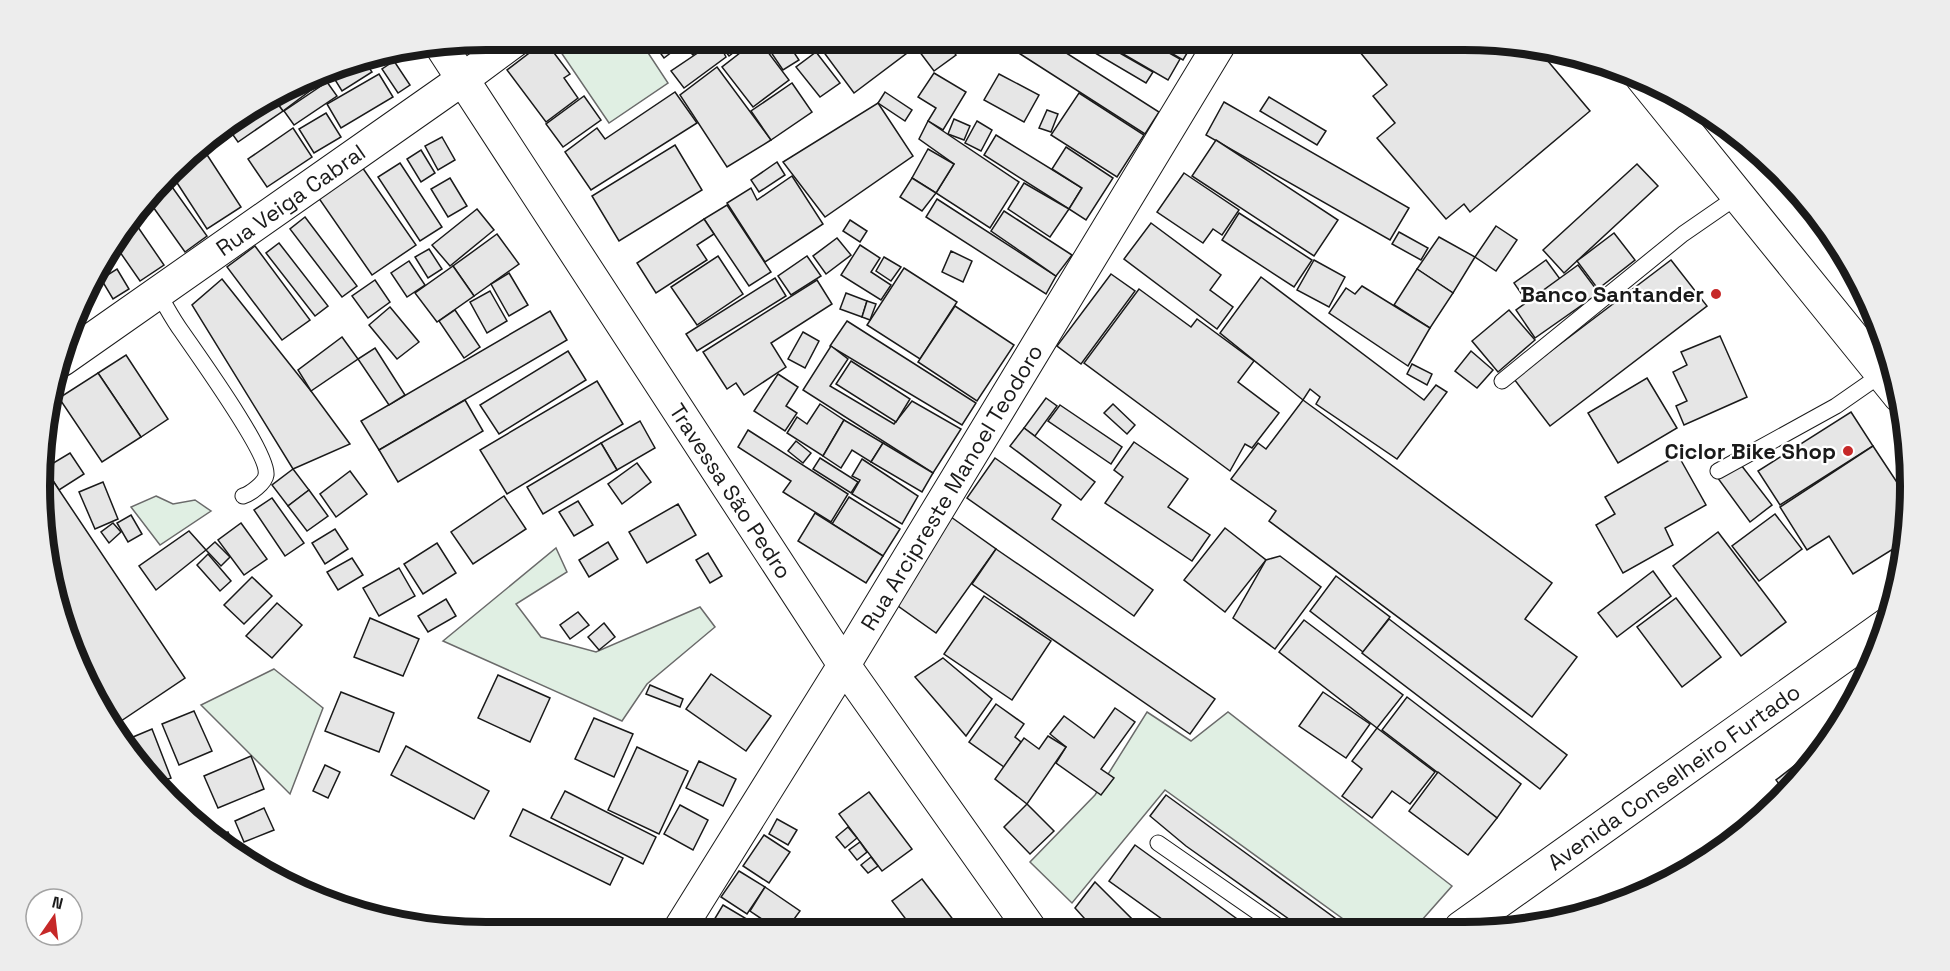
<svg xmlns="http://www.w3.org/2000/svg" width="1950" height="971" font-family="'Space Grotesk',sans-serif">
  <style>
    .green { fill: #e0efe3; stroke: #6a6a6a; stroke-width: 1.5 }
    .building { fill: #e6e6e6; stroke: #1a1a1a; stroke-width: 1.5 }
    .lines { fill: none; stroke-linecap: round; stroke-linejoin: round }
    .lane-casing { stroke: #1a1a1a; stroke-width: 17 }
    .street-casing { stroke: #1a1a1a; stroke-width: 34 }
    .secondary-casing { stroke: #1a1a1a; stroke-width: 35 }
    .lane { stroke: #fff; stroke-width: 15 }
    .street { stroke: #fff; stroke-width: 32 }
    .secondary { stroke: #fff; stroke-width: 33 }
    .poi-dot { fill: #c62828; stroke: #fff; stroke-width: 2 }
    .labels { text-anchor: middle; stroke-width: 4.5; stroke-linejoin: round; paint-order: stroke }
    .street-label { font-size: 22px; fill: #1a1a1a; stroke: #fff }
    .poi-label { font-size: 22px; font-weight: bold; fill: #1a1a1a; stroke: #fff; text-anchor: end }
    .rim { fill: none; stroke: #1a1a1a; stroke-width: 8 }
  </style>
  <rect width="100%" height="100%" fill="#fff"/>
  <g class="green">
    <path d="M 552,39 L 639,39 L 668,83 L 609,123 Z"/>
    <path d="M 156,496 L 173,504 L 195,500 L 211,511 L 160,545 L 131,507 Z"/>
    <path d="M 556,548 L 567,572 L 516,604 L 541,637 L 596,652 L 700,607 L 715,627 L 647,684 L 622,721 L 443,641 Z"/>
    <path d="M 274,669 L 323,708 L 290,794 L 201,705 Z"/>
    <path d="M 1147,712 L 1191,741 L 1228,712 L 1452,886 L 1414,929 L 1357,929 L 1165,790 L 1072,903 L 1030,862 L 1095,795 Z"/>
  </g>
  <g class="building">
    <path d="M 650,39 L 689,39 L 664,58 Z"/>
    <path d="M 692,39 L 711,39 L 693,55 L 684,46 Z"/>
    <path d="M 718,39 L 751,39 L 729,56 L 717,40 Z"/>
    <path d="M 758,39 L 789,80 L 753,107 L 722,67 Z"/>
    <path d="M 762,39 L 785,39 L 799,60 L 783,70 Z"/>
    <path d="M 814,39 L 909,39 L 915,47 L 854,93 Z"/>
    <path d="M 910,39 L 945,39 L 956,55 L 934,71 Z"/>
    <path d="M 1001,39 L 1046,40 L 1159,112 L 1145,134 L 1000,41 Z"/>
    <path d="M 717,40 L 726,57 L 684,88 L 671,71 Z"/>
    <path d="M 1073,40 L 1097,40 L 1153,72 L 1146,83 Z"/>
    <path d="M 1099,40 L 1146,40 L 1180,59 L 1168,80 Z"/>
    <path d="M 1149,40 L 1188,40 L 1193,43 L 1183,60 Z"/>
    <path d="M 1350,40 L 1493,40 L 1536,47 L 1590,111 L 1470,212 L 1464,204 L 1446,219 L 1377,138 L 1395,123 L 1373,96 L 1387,85 Z"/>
    <path d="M 545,41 L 570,74 L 564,78 L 578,98 L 546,122 L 507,70 Z"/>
    <path d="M 816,52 L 840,83 L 820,97 L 796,67 Z"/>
    <path d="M 393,54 L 394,55 L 378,65 L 373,58 Z"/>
    <path d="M 363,59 L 372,72 L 342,91 L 329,70 L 342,63 Z"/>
    <path d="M 394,61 L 410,85 L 398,93 L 382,69 Z"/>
    <path d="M 717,67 L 771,140 L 727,167 L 680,95 Z"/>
    <path d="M 323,73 L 327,78 L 283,111 L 274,99 Z"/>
    <path d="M 934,73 L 966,92 L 943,130 L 928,121 L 936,108 L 918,97 Z"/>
    <path d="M 379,74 L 393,97 L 341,128 L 327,104 Z"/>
    <path d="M 999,74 L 1039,95 L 1024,122 L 984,100 Z"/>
    <path d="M 327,82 L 337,96 L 294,125 L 284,111 Z"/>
    <path d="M 792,83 L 812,112 L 771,140 L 751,111 Z"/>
    <path d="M 675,92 L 697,123 L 591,190 L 565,152 L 597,128 L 605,139 Z"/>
    <path d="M 885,92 L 912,110 L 905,121 L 878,103 Z"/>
    <path d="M 1079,93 L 1144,135 L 1117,177 L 1051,135 Z"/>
    <path d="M 584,96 L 601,120 L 563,147 L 546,124 Z"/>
    <path d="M 1269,97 L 1326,131 L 1317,145 L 1260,111 Z"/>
    <path d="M 274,99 L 283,111 L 238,142 L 226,125 Z"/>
    <path d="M 1224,102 L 1409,208 L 1390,240 L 1206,135 Z"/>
    <path d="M 878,103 L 913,156 L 825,217 L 783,162 Z"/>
    <path d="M 1047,110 L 1058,114 L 1051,132 L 1039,128 Z"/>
    <path d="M 326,113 L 341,137 L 314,153 L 299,129 Z"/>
    <path d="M 954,119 L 970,126 L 964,140 L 948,134 Z"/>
    <path d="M 928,121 L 1019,182 L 990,228 L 936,193 L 954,164 L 919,139 Z"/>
    <path d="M 977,121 L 992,130 L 981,151 L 965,143 Z"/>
    <path d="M 220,128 L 227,139 L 213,148 L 206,138 Z"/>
    <path d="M 293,128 L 312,157 L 267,187 L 248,159 Z"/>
    <path d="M 996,135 L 1082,188 L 1069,209 L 984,155 Z"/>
    <path d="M 442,137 L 455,160 L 438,170 L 425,146 Z"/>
    <path d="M 1216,140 L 1338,220 L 1314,256 L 1192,176 Z"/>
    <path d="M 200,144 L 241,207 L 207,229 L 170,172 Z"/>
    <path d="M 675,145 L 702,190 L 619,241 L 592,196 Z"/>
    <path d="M 1066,147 L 1113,178 L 1086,220 L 1069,209 L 1082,188 L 1052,169 Z"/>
    <path d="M 928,149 L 954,164 L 936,193 L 912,178 Z"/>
    <path d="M 421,150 L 435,173 L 421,182 L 407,159 Z"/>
    <path d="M 777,162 L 785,175 L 759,192 L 751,180 Z"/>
    <path d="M 400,163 L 442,227 L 420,241 L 378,177 Z"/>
    <path d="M 1637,164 L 1658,186 L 1564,273 L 1543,250 Z"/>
    <path d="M 362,167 L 416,245 L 372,275 L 318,197 Z"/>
    <path d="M 1184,173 L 1239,210 L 1222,235 L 1213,229 L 1203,243 L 1157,212 Z"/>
    <path d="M 792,176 L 823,224 L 765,262 L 727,203 L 751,188 L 757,200 Z"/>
    <path d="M 165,177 L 207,236 L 185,252 L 146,197 Z"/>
    <path d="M 450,178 L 467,206 L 448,217 L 431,189 Z"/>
    <path d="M 912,178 L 936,193 L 922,211 L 900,197 Z"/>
    <path d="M 1024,183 L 1069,209 L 1050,237 L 1008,209 Z"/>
    <path d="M 937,199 L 1056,276 L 1046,294 L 926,217 Z"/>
    <path d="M 727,205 L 771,272 L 749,286 L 704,219 Z"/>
    <path d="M 477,209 L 494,230 L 450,266 L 432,245 Z"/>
    <path d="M 1004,211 L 1072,255 L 1056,276 L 991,231 Z"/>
    <path d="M 1239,213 L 1312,260 L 1294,287 L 1222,240 Z"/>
    <path d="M 131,217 L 164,265 L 140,281 L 113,242 Z"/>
    <path d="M 305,217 L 357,286 L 342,297 L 290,229 Z"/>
    <path d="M 704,219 L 714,234 L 697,245 L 707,260 L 656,293 L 637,263 Z"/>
    <path d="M 850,220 L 867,231 L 860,242 L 843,231 Z"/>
    <path d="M 1151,223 L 1221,275 L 1210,290 L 1233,307 L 1217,329 L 1124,259 Z"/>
    <path d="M 1496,226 L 1517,240 L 1496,271 L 1475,257 Z"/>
    <path d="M 1399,232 L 1428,248 L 1421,260 L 1392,244 Z"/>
    <path d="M 1614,233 L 1635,260 L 1598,289 L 1577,261 Z"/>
    <path d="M 497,234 L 519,264 L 474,296 L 453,266 Z"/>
    <path d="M 1439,237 L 1475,257 L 1453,293 L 1417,269 Z"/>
    <path d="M 837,238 L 851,255 L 826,274 L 813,256 Z"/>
    <path d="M 279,243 L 328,306 L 315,316 L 266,253 Z"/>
    <path d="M 860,245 L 880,258 L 871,272 L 891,285 L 881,300 L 841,275 Z"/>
    <path d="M 255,246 L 310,320 L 282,340 L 227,267 Z"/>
    <path d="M 429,249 L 442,269 L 428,278 L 415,257 Z"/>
    <path d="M 951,251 L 972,261 L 963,282 L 942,272 Z"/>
    <path d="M 103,256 L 110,265 L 94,276 L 99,262 Z"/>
    <path d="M 718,256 L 743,294 L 697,325 L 671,287 Z"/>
    <path d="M 807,256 L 821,276 L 791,295 L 778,276 Z"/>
    <path d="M 884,257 L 901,267 L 891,281 L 876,271 Z"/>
    <path d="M 1314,260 L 1345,277 L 1329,307 L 1297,290 Z"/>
    <path d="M 1546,260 L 1560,279 L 1527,302 L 1514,283 Z"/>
    <path d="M 1671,260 L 1707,306 L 1550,426 L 1514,379 Z"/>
    <path d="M 409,261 L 425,285 L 407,297 L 391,273 Z"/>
    <path d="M 1578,265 L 1599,293 L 1535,338 L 1516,310 Z"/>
    <path d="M 453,266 L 474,296 L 437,322 L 415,293 Z"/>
    <path d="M 904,268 L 957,302 L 920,359 L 867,325 Z"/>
    <path d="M 117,269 L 129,289 L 113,299 L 101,279 Z"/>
    <path d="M 1417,269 L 1453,293 L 1430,328 L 1394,305 Z"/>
    <path d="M 509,273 L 528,305 L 509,316 L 491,284 Z"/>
    <path d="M 1111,274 L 1135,291 L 1081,364 L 1057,346 Z"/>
    <path d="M 1261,277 L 1424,400 L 1436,385 L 1447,392 L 1397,459 L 1316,404 L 1320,397 L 1310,389 L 1303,400 L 1220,333 Z"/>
    <path d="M 775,278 L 786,296 L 697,351 L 686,334 Z"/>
    <path d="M 222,279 L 311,391 L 350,444 L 293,469 L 192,305 Z"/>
    <path d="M 375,280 L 390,302 L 368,318 L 352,296 Z"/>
    <path d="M 817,280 L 832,304 L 771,343 L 786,367 L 744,395 L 736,383 L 727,389 L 703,352 Z"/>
    <path d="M 1362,286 L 1430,328 L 1408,366 L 1329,313 L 1346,288 L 1355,294 Z"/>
    <path d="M 1139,289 L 1191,327 L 1197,319 L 1254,361 L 1238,382 L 1279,413 L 1252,448 L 1245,444 L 1230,471 L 1084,363 Z"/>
    <path d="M 490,291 L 507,321 L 487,333 L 470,302 Z"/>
    <path d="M 846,293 L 867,301 L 862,317 L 840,309 Z"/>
    <path d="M 867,301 L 876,304 L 870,320 L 862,317 Z"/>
    <path d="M 955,306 L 1014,345 L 977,401 L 918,362 Z"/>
    <path d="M 390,307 L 419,342 L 397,359 L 369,325 Z"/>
    <path d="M 455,310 L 480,347 L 464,358 L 439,321 Z"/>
    <path d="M 1509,310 L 1535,340 L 1498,372 L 1472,341 Z"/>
    <path d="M 550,311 L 567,340 L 379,450 L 361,421 Z"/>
    <path d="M 847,321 L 976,403 L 962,425 L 830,346 Z"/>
    <path d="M 803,332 L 819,341 L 805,368 L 788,359 Z"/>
    <path d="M 1720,336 L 1747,397 L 1684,425 L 1676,406 L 1687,401 L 1673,372 L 1687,365 L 1681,352 Z"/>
    <path d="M 342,337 L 358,359 L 311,391 L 298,370 Z"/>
    <path d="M 831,346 L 848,359 L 830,386 L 894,424 L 912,401 L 961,429 L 933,473 L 803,390 Z"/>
    <path d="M 375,348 L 405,395 L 389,405 L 358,359 Z"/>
    <path d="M 568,351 L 586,380 L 499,434 L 480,405 Z"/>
    <path d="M 1471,351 L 1493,370 L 1477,388 L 1455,371 Z"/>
    <path d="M 126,355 L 168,419 L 141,437 L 98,373 Z"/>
    <path d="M 851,361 L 910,399 L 896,422 L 836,384 Z"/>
    <path d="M 1412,364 L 1432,374 L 1427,385 L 1407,374 Z"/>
    <path d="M 98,373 L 141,437 L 102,462 L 59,398 Z"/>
    <path d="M 778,374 L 798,387 L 786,406 L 797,413 L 785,431 L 754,411 Z"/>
    <path d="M 1647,378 L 1677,428 L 1618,463 L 1588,413 Z"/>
    <path d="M 597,381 L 623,424 L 507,494 L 480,450 Z"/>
    <path d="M 1046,398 L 1057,406 L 1035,436 L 1024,428 Z"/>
    <path d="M 465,400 L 483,431 L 398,482 L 379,450 Z"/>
    <path d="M 1303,400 L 1552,583 L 1525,619 L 1577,657 L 1532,717 L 1269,521 L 1276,511 L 1231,479 L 1258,443 L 1266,449 Z"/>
    <path d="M 820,404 L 844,420 L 823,456 L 787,433 L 797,417 L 807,424 Z"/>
    <path d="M 1113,404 L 1135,425 L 1127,434 L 1104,413 Z"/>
    <path d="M 1060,405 L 1122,447 L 1111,464 L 1048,421 Z"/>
    <path d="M 1851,412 L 1873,446 L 1780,505 L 1758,471 Z"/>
    <path d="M 844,420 L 883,443 L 871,462 L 852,450 L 841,468 L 823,456 Z"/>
    <path d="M 640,421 L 655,448 L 617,470 L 601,443 Z"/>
    <path d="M 1024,428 L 1095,482 L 1081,500 L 1010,446 Z"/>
    <path d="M 748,430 L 848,494 L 831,522 L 783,492 L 791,481 L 738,447 Z"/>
    <path d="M 796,441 L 811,453 L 803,463 L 788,451 Z"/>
    <path d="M 1134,442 L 1188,479 L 1168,507 L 1210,535 L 1192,561 L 1105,503 L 1123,477 L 1114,470 Z"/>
    <path d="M 601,443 L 617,470 L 543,514 L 527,487 Z"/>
    <path d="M 883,443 L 933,473 L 922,492 L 871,462 Z"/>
    <path d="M 1873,446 L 1910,502 L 1910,514 L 1906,541 L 1853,574 L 1829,536 L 1807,550 L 1780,507 Z"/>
    <path d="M 70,453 L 84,474 L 59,490 L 45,468 Z"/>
    <path d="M 1678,455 L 1706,505 L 1665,528 L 1673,545 L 1623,573 L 1596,525 L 1615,514 L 1605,497 Z"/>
    <path d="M 820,458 L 858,482 L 851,493 L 813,469 Z"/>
    <path d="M 995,458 L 1061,505 L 1052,519 L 1153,590 L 1134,616 L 967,498 Z"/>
    <path d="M 862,459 L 918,496 L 902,524 L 852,494 L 860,480 L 852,476 Z"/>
    <path d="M 1738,461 L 1772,505 L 1750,522 L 1717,477 Z"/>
    <path d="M 637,463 L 651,482 L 622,504 L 608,484 Z"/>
    <path d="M 45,469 L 185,678 L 121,721 L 77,656 L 43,543 Z"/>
    <path d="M 293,469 L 309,490 L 288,506 L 272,485 Z"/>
    <path d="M 350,471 L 367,494 L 336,517 L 320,494 Z"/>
    <path d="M 103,482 L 118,519 L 95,529 L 79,492 Z"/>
    <path d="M 309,490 L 328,516 L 307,531 L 288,506 Z"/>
    <path d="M 504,496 L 526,529 L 473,564 L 451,532 Z"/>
    <path d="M 849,497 L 900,529 L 883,556 L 832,524 Z"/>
    <path d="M 272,498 L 304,543 L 285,556 L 254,510 Z"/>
    <path d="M 578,501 L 593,525 L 574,536 L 559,512 Z"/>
    <path d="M 678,504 L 696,535 L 647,563 L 629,532 Z"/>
    <path d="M 815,513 L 883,556 L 866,583 L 798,541 Z"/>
    <path d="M 1775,514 L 1802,549 L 1759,581 L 1732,546 Z"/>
    <path d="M 131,515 L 142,534 L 128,542 L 117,523 Z"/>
    <path d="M 951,517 L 996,549 L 936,633 L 891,601 Z"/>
    <path d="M 113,523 L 121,532 L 109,543 L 101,532 Z"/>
    <path d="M 241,523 L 267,559 L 244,575 L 218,540 Z"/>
    <path d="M 1225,528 L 1266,560 L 1225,612 L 1184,580 Z"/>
    <path d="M 335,529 L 348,549 L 325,564 L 312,543 Z"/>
    <path d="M 189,531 L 206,550 L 156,590 L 139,566 Z"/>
    <path d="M 1718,532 L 1786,622 L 1741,656 L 1673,566 Z"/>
    <path d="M 215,542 L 230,557 L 221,566 L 206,550 Z"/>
    <path d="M 608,542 L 618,559 L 589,577 L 579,560 Z"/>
    <path d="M 437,543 L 456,573 L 423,594 L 404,564 Z"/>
    <path d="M 996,549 L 1215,699 L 1190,734 L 972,584 Z"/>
    <path d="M 708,553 L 722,576 L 710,583 L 696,560 Z"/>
    <path d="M 208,554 L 231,581 L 220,591 L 197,565 Z"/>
    <path d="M 1280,556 L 1321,587 L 1275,649 L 1233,618 L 1266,560 Z"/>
    <path d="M 352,558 L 363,575 L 338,590 L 327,572 Z"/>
    <path d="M 399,568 L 415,596 L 379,616 L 363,588 Z"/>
    <path d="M 1653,571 L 1671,596 L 1617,637 L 1598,613 Z"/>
    <path d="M 1336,576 L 1390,617 L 1363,652 L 1310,611 Z"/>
    <path d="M 252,577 L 272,596 L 244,624 L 224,605 Z"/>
    <path d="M 984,596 L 1051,641 L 1012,700 L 944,654 Z"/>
    <path d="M 1676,598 L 1721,657 L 1682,687 L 1637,627 Z"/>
    <path d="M 446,599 L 456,616 L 428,632 L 418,616 Z"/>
    <path d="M 277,603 L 302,625 L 272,658 L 246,636 Z"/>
    <path d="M 578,612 L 589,625 L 570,639 L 560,625 Z"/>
    <path d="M 370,618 L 419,639 L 403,676 L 354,657 Z"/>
    <path d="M 1389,619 L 1567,755 L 1540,789 L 1362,653 Z"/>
    <path d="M 1304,620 L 1403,695 L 1377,728 L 1279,652 Z"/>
    <path d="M 604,623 L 615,637 L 599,650 L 588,637 Z"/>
    <path d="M 77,656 L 121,721 L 115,725 L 85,683 Z"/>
    <path d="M 943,658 L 992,699 L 966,736 L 915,677 Z"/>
    <path d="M 711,674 L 771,716 L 746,751 L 686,709 Z"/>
    <path d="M 498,675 L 550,698 L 530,742 L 478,718 Z"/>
    <path d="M 650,685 L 683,699 L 680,707 L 646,694 Z"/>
    <path d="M 341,692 L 394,713 L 379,752 L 325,731 Z"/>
    <path d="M 1323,692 L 1370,724 L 1346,758 L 1299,726 Z"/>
    <path d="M 1407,697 L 1521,784 L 1497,818 L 1382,730 Z"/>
    <path d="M 996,704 L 1024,724 L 1015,737 L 1021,742 L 1004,767 L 969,742 Z"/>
    <path d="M 1115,708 L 1135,722 L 1101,769 L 1114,778 L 1101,795 L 1056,763 L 1066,747 L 1050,734 L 1064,716 L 1094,738 Z"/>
    <path d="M 194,711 L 212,751 L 179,765 L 162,724 Z"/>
    <path d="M 594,718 L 633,734 L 614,777 L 575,759 Z"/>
    <path d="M 1834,726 L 1835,727 L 1821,749 L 1814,742 Z"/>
    <path d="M 1377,728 L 1435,772 L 1410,804 L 1392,791 L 1372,818 L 1342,796 L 1362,769 L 1352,761 Z"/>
    <path d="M 152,729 L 171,778 L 157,783 L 146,768 L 133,737 Z"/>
    <path d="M 1048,736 L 1066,747 L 1027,804 L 995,779 L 1024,738 L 1039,749 Z"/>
    <path d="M 406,746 L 489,791 L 474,819 L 391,775 Z"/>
    <path d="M 637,747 L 688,771 L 659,834 L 608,810 Z"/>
    <path d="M 1813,751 L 1817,755 L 1800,780 L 1786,793 L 1776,780 Z"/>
    <path d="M 251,756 L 264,789 L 218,808 L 204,776 Z"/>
    <path d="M 699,761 L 736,779 L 723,806 L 686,788 Z"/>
    <path d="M 325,765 L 340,772 L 328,798 L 313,791 Z"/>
    <path d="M 1438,772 L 1497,818 L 1468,855 L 1409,811 Z"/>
    <path d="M 565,791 L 656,837 L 643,864 L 551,818 Z"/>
    <path d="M 869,792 L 912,849 L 882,871 L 839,814 Z"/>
    <path d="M 1166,795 L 1350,929 L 1303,929 L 1186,846 L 1150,816 Z"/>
    <path d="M 1027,804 L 1054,831 L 1030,854 L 1004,827 Z"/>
    <path d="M 680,805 L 708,820 L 693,850 L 664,834 Z"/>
    <path d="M 264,808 L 274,830 L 244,842 L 235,821 Z"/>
    <path d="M 523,809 L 623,858 L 610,885 L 510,836 Z"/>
    <path d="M 777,819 L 797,830 L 788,845 L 769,834 Z"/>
    <path d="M 848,827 L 857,838 L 845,848 L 836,837 Z"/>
    <path d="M 228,832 L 234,847 L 218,836 Z"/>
    <path d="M 764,835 L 790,852 L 769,883 L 743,866 Z"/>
    <path d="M 860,842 L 867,852 L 857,860 L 849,850 Z"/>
    <path d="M 1135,845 L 1251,929 L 1172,929 L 1173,927 L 1109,881 Z"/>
    <path d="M 871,857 L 878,866 L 868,873 L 861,865 Z"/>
    <path d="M 739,871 L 765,887 L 747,914 L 721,897 Z"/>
    <path d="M 922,879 L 961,930 L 914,930 L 892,901 Z"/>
    <path d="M 1095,882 L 1140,927 L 1137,929 L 1094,929 L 1075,908 Z"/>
    <path d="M 765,887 L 800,911 L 786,930 L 778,930 L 750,911 Z"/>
    <path d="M 723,905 L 765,930 L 708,930 Z"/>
  </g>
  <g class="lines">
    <defs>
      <g id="lane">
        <path d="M 158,293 C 166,306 173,320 182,332 C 197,354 270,455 266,475 C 265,483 250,494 243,496"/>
        <path d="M 1502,381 L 1683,234 L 1738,196"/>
        <path d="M 1718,471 L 1836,406 L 1882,374"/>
        <path d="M 1158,843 L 1282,929"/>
      </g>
      <g id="street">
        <path id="s1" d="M 441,46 L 844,665 L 1031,930"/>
        <path id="s2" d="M 62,360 L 463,79 L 517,39"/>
        <path id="s3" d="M 679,930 L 844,665 L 1222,40"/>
      </g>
      <g id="secondary">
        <path d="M 1642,77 L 1900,396"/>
        <path id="s4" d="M 1461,928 L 1887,625"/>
      </g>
    </defs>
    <use href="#lane" class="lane-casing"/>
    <use href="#street" class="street-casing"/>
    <use href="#secondary" class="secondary-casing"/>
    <use href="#lane" class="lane"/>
    <use href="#street" class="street"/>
    <use href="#secondary" class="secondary"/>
  </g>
  <g class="poi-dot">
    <circle cx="1716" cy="294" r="6"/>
    <circle cx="1848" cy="451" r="6"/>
  </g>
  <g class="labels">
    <g class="street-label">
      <text dy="8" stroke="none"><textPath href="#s2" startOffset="279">Rua Veiga Cabral</textPath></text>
      <text dy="8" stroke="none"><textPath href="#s3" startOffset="520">Rua Arcipreste Manoel Teodoro</textPath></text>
      <text dy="8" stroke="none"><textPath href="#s1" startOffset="531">Travessa São Pedro</textPath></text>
      <text dy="8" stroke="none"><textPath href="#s4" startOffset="261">Avenida Conselheiro Furtado</textPath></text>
    </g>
    <g class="poi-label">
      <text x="1704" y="302">Banco Santander</text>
      <text x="1836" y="459">Ciclor Bike Shop</text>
    </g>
  </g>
  <path d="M0 0H1950V971H0ZM486 50H1464A436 436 0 0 1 1900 486V486A436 436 0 0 1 1464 922H486A436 436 0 0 1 50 486V486A436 436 0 0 1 486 50Z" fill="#ededed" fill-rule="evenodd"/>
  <path class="rim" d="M486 50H1464A436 436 0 0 1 1900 486V486A436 436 0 0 1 1464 922H486A436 436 0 0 1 50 486V486A436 436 0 0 1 486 50Z"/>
  <g transform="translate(54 917) rotate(14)"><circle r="28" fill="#ffffff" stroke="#a3a3a3" stroke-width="1.5"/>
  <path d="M0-4.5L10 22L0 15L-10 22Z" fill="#c62828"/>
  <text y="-9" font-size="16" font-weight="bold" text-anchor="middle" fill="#1a1a1a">N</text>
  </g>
</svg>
